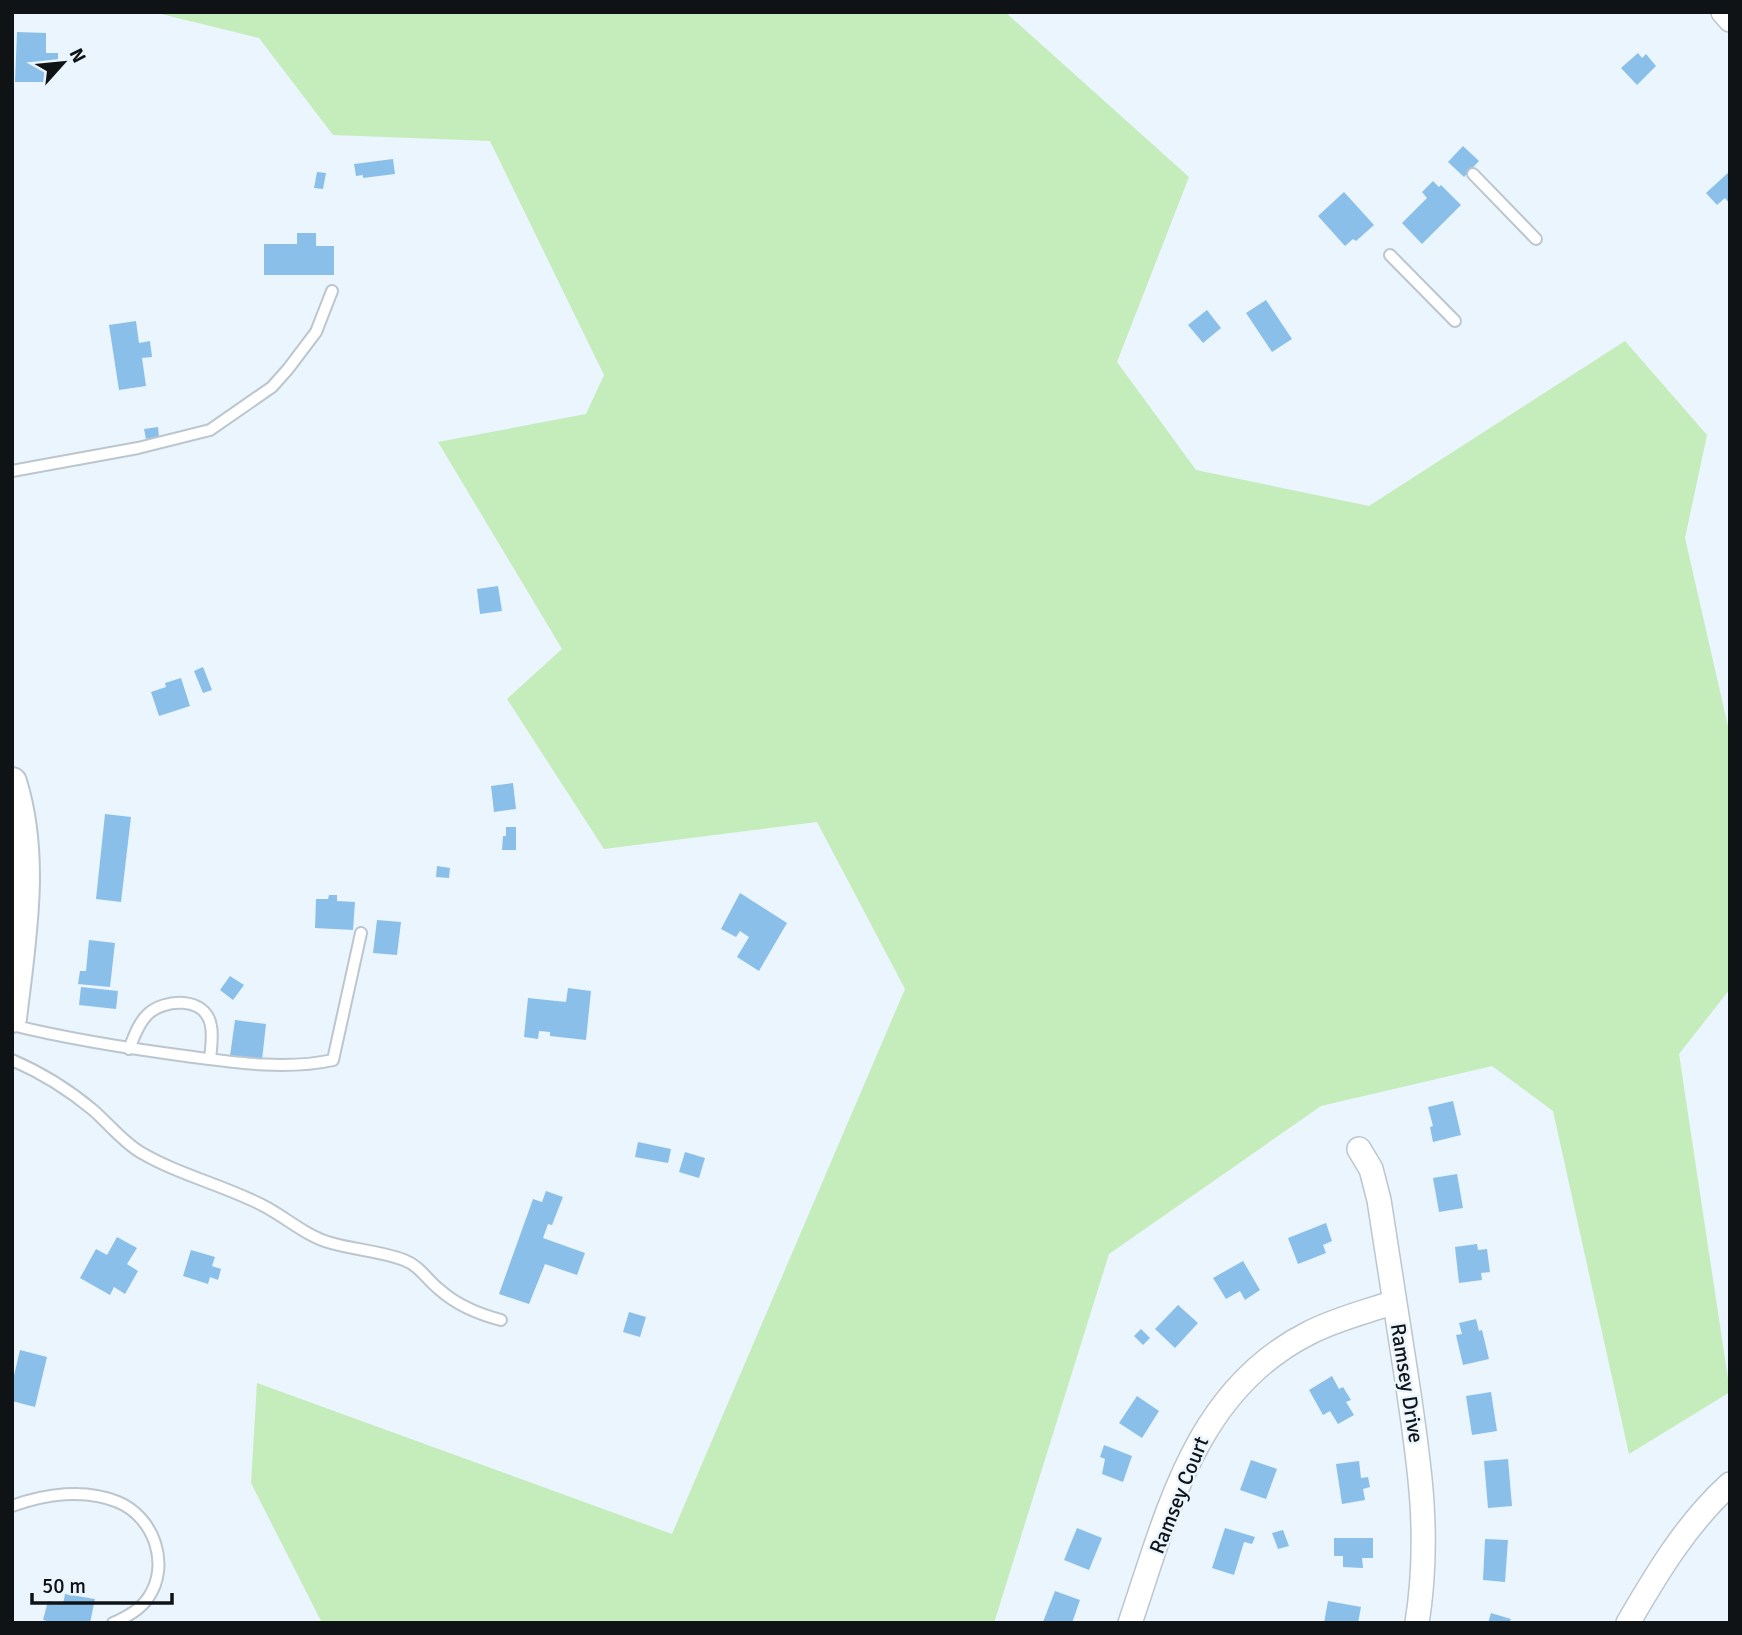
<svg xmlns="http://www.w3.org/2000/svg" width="1742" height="1635" font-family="Signika,sans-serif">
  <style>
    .green { fill: #c5ecbb }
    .building { fill: #8abfe9 }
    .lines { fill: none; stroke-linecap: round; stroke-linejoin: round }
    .service-casing { stroke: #bcc6ce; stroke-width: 14 }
    .minor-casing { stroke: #bcc6ce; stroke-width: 26 }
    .tertiary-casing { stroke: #bcc6ce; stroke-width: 32 }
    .service { stroke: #fff; stroke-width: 10 }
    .minor { stroke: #fff; stroke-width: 23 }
    .tertiary { stroke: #fff; stroke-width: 28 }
    .labels { text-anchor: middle; stroke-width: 5; stroke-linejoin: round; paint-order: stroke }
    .street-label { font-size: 21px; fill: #101316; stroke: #eaf5fe }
  </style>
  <rect width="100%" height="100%" fill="#eaf5fe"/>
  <path class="green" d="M 153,12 L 1005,12 L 1189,177 L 1117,362 L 1196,470 L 1369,506 L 1625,341 L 1707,435 L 1685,538 L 1730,735 L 1730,989 L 1679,1054 L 1730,1392 L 1629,1454 L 1553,1111 L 1492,1066 L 1321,1106 L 1109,1254 L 994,1623 L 322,1623 L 251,1483 L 257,1383 L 672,1534 L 905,989 L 817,822 L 604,849 L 507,699 L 562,649 L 438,442 L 586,414 L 604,375 L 490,141 L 333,135 L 259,38 Z"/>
  <g class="building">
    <path d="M 17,32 L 46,33 L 46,53 L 58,53 L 58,65 L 47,65 L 47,82 L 15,82 Z"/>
    <path d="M 1638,53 L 1642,58 L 1646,54 L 1656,66 L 1637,85 L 1621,68 Z"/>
    <path d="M 1463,146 L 1479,161 L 1464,177 L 1448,162 Z"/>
    <path d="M 393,159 L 395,174 L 363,178 L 363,175 L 356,176 L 354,164 Z"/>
    <path d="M 1730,171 L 1730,204 L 1725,198 L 1717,205 L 1706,193 Z"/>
    <path d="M 317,172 L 326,173 L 323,189 L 314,188 Z"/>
    <path d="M 1433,181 L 1439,187 L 1441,185 L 1461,205 L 1422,244 L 1402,223 L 1427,198 L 1422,192 Z"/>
    <path d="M 1344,192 L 1374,225 L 1356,241 L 1353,239 L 1345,246 L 1318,216 Z"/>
    <path d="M 297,233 L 316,233 L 316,246 L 334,246 L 334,275 L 264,275 L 264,244 L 297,244 Z"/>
    <path d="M 1266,300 L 1292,339 L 1272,352 L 1246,313 Z"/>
    <path d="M 1207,310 L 1221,328 L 1203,343 L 1188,325 Z"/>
    <path d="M 136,321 L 139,343 L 150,341 L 152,357 L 142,358 L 146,386 L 119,390 L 109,325 Z"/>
    <path d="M 158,427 L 159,437 L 146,439 L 144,429 Z"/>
    <path d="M 498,586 L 502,611 L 480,614 L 477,589 Z"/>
    <path d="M 203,667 L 212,690 L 203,693 L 194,671 Z"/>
    <path d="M 181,678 L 190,706 L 159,716 L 151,692 L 166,687 L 165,683 Z"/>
    <path d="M 513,783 L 516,809 L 494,812 L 491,786 Z"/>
    <path d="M 105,814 L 131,817 L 121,902 L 96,899 Z"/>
    <path d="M 506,827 L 516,827 L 516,850 L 502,850 L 503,836 L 506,836 Z"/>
    <path d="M 437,866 L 450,868 L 449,878 L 436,877 Z"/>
    <path d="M 740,893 L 787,923 L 759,971 L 737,957 L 749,937 L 740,931 L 736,937 L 721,929 Z"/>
    <path d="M 329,895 L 337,895 L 337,901 L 355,902 L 353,930 L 315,928 L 316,899 L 328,899 Z"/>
    <path d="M 377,920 L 401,922 L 397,955 L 373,953 Z"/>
    <path d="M 89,940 L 115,943 L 110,987 L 78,984 L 80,971 L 86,971 Z"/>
    <path d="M 230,976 L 244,985 L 233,1000 L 220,990 Z"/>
    <path d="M 81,987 L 118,991 L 116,1009 L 79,1005 Z"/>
    <path d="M 568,988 L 591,991 L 586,1040 L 550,1036 L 550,1032 L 539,1031 L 538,1039 L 524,1037 L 528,998 L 566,1002 Z"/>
    <path d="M 235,1020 L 266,1024 L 262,1060 L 230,1056 Z"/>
    <path d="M 1453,1101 L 1461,1135 L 1433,1142 L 1430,1127 L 1433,1126 L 1428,1107 Z"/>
    <path d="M 638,1142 L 671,1149 L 668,1163 L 635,1157 Z"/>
    <path d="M 685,1152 L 705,1158 L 699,1178 L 679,1172 Z"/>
    <path d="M 1457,1174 L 1463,1208 L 1439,1212 L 1433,1178 Z"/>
    <path d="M 546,1191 L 563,1197 L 552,1225 L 548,1224 L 543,1238 L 585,1253 L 577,1275 L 545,1264 L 529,1304 L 499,1294 L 533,1199 L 542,1202 Z"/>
    <path d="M 1326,1223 L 1332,1241 L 1323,1245 L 1326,1253 L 1298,1264 L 1288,1238 Z"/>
    <path d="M 117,1237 L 137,1248 L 127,1264 L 138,1271 L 125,1294 L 114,1287 L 110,1295 L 80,1278 L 96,1249 L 107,1255 Z"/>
    <path d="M 1477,1244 L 1478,1250 L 1487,1249 L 1490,1272 L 1481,1273 L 1482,1280 L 1459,1283 L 1455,1247 Z"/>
    <path d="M 191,1250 L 215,1257 L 212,1266 L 221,1269 L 218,1280 L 210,1277 L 208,1284 L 183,1276 Z"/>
    <path d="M 1243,1261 L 1260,1290 L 1245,1300 L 1240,1291 L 1226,1299 L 1213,1278 Z"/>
    <path d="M 1178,1305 L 1198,1323 L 1175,1348 L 1155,1329 Z"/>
    <path d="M 629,1312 L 646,1317 L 640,1337 L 623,1332 Z"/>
    <path d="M 1476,1319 L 1479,1331 L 1482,1330 L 1489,1359 L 1463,1365 L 1456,1335 L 1462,1334 L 1459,1323 Z"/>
    <path d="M 1141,1329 L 1150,1338 L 1143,1345 L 1134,1336 Z"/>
    <path d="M 20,1350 L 47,1357 L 35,1407 L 12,1401 L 12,1384 Z"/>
    <path d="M 1332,1376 L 1339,1389 L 1343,1387 L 1351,1400 L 1346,1402 L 1354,1415 L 1338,1424 L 1330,1411 L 1323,1415 L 1309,1390 Z"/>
    <path d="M 1491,1392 L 1497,1431 L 1472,1435 L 1466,1396 Z"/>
    <path d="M 1137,1396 L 1159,1411 L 1142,1438 L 1119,1423 Z"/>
    <path d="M 1104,1445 L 1132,1456 L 1123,1482 L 1102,1474 L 1105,1459 L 1100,1457 Z"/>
    <path d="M 1508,1459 L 1512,1506 L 1488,1508 L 1484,1461 Z"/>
    <path d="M 1251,1460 L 1277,1469 L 1266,1499 L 1240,1490 Z"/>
    <path d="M 1359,1461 L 1361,1478 L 1368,1477 L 1370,1487 L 1363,1489 L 1365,1500 L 1342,1504 L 1336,1464 Z"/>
    <path d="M 1077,1528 L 1102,1538 L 1089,1570 L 1064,1560 Z"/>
    <path d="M 1225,1528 L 1255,1537 L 1252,1544 L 1244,1542 L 1234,1575 L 1212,1568 Z"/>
    <path d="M 1283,1530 L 1289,1546 L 1278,1549 L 1272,1533 Z"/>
    <path d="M 1334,1538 L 1373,1538 L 1373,1558 L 1362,1558 L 1363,1568 L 1343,1567 L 1343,1556 L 1334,1556 Z"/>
    <path d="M 1485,1539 L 1508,1540 L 1505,1582 L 1483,1580 Z"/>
    <path d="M 1055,1591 L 1080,1600 L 1072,1623 L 1043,1622 Z"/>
    <path d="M 65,1594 L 95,1599 L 90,1623 L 56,1623 L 43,1620 L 48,1601 L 63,1604 Z"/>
    <path d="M 1328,1601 L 1361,1607 L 1358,1623 L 1324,1623 Z"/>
    <path d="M 1491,1613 L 1511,1619 L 1509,1623 L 1488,1623 Z"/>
  </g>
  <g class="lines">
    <defs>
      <g id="service">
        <path d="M 1473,174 L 1536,239"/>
        <path d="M 1390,255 L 1455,321"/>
        <path d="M 12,471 L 138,448 L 210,430 L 272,387 L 288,369 L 316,332 L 332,291"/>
        <path d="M 12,1025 C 72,1040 132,1049 193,1057 C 238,1063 288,1070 333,1060 L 361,933"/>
        <path d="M 129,1049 C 134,1037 138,1024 147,1015 C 164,998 206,996 211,1026 C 213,1036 211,1049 210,1059"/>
        <path d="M 12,1060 C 42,1073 68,1089 93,1110 C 109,1124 122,1141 140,1152 C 179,1175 223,1185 262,1205 C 286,1217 305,1236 331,1243 C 355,1250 381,1251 404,1260 C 420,1266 427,1280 440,1290 C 458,1306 478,1314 501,1320"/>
        <path d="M 12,1506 C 45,1494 85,1488 118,1502 C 154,1517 171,1565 148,1598 C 140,1610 127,1617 113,1623"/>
      </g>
      <g id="minor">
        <path d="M 1723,12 L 1730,20"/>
        <path d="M 1359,1149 L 1371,1169 L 1379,1200 C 1388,1258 1397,1316 1406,1374 C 1419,1460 1431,1535 1417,1623"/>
        <path d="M 1130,1623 C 1168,1512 1195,1390 1309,1333 C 1336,1319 1366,1312 1394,1302"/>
        <path d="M 1628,1623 C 1657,1573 1687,1523 1730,1484"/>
      </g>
      <path id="tertiary" d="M 12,782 C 36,858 21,941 12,1018"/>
    </defs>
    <use href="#service" class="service-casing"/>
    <use href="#minor" class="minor-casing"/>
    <use href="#tertiary" class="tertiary-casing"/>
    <use href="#service" class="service"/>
    <use href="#minor" class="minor"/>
    <use href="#tertiary" class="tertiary"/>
  </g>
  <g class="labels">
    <g class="street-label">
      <text transform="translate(1407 1383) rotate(81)" y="7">Ramsey Drive</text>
      <text transform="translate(1179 1495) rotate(-68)" y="7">Ramsey Court</text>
    </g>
  </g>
  <rect width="1742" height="1635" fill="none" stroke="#101316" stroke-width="28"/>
  <g transform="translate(63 63) rotate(63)" stroke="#eaf5fe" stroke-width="5" paint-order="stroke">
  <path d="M0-5L12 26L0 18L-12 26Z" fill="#101316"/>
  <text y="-10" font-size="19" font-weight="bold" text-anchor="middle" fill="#101316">N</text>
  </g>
  <path d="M32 1593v10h140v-10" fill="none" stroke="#101316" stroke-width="3.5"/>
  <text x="42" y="1593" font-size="21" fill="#101316" stroke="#eaf5fe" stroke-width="5" paint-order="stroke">50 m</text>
</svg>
